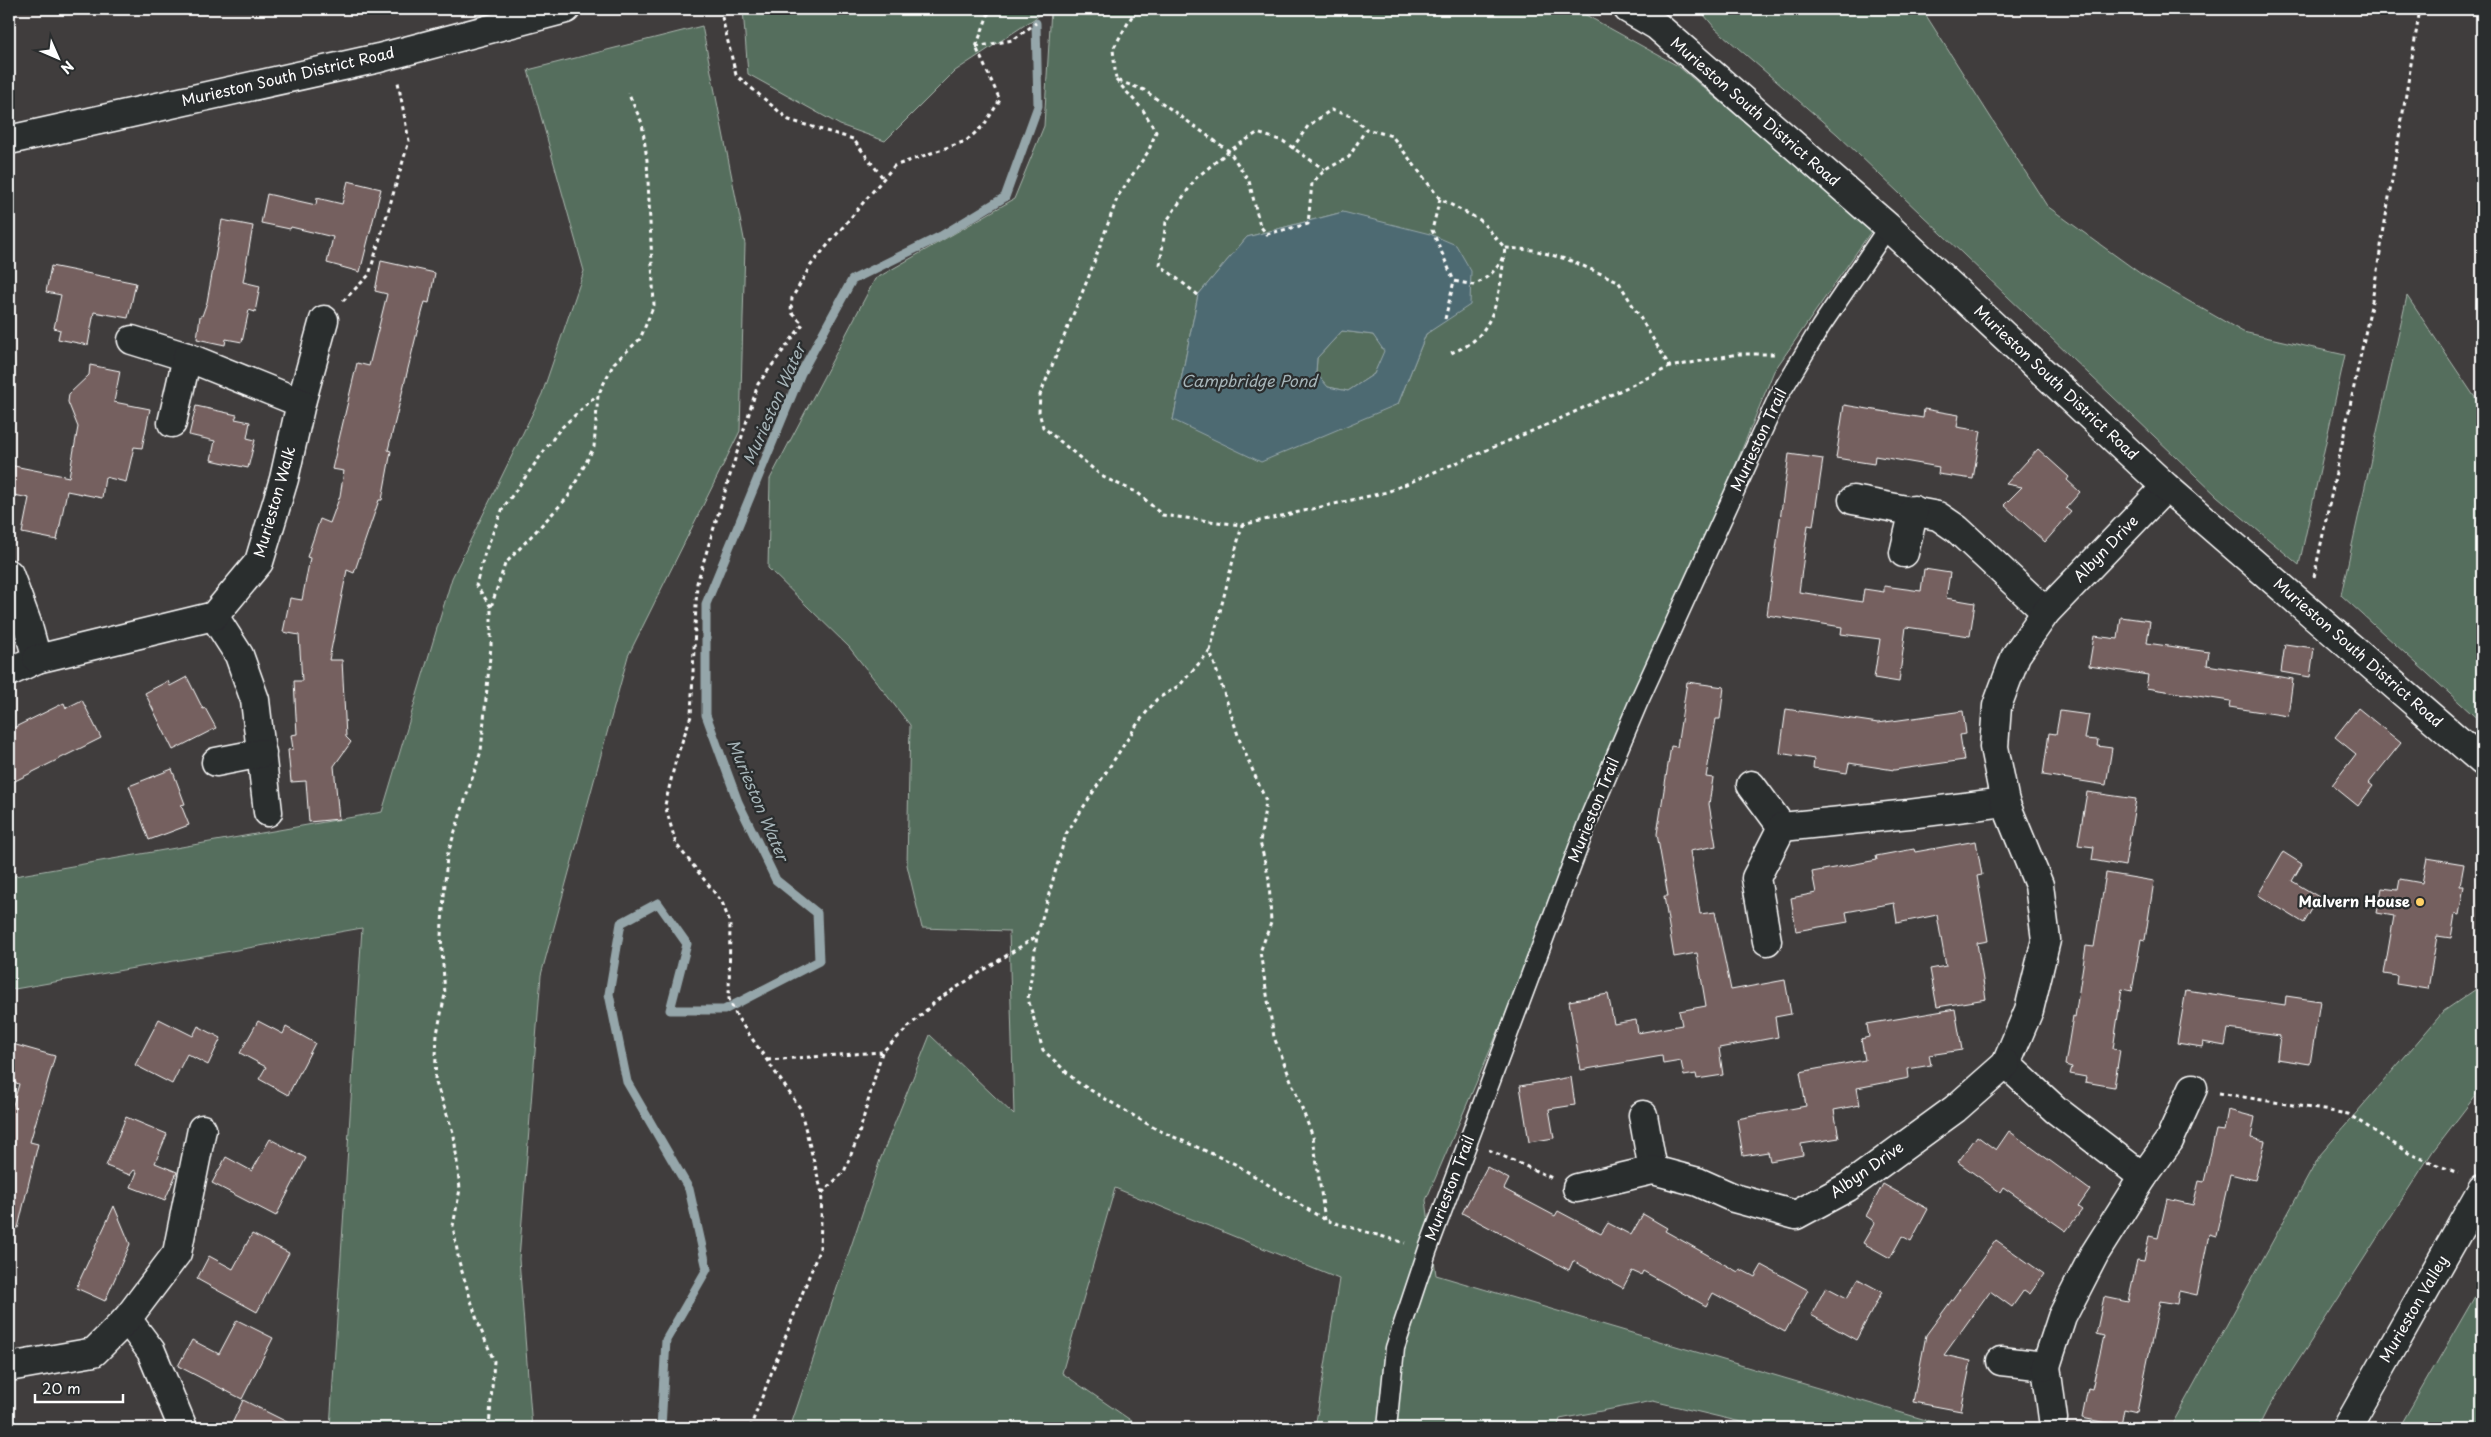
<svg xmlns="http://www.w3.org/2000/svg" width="2491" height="1437" font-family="'Playpen Sans',sans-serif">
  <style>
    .green { fill: #546e5d; stroke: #aab6ae; fill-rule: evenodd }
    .water { fill: #4e6a72; stroke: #95a6aa; fill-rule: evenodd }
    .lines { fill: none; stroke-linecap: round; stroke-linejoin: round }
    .stream { stroke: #95a6aa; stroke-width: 9 }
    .building { fill: #74615f; stroke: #fff }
    .service-casing { stroke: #fff; stroke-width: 21 }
    .minor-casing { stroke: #fff; stroke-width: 31 }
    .tertiary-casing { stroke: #fff; stroke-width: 31 }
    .path { stroke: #fff; stroke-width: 3; stroke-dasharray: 4 4; stroke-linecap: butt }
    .service { stroke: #2a2d2e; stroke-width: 18 }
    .minor { stroke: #2a2d2e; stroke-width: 28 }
    .tertiary { stroke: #2a2d2e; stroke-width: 28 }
    .poi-dot { fill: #ffd166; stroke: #2a2d2e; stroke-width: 2 }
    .labels { text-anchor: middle; stroke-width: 4.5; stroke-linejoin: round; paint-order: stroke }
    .street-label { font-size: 15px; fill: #fff; stroke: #2a2d2e }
    .poi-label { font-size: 15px; font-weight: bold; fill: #fff; stroke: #2a2d2e; text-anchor: end }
    .water-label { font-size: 16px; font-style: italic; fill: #a6b4b8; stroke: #2a2d2e }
  </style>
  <rect width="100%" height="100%" fill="#403d3d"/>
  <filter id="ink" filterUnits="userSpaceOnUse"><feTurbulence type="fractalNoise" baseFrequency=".02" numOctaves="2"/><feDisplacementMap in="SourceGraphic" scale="10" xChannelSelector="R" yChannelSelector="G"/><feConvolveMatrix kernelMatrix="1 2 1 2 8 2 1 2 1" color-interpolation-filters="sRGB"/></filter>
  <g filter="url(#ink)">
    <g class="green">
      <path d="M 743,9 L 1049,9 L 955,71 L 885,141 L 840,125 L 748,74 Z"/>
      <path d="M 1051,9 L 1575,9 L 1678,66 L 1872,230 L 1774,371 L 1625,735 L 1426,1200 L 1436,1275 L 1953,1428 L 1766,1428 L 1653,1401 L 1560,1419 L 1557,1428 L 1315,1428 L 1339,1279 L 1115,1188 L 1062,1373 L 1142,1428 L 790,1428 L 880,1160 L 930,1035 L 1014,1115 L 1009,931 L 922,928 L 907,865 L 910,725 L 849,647 L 768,568 L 770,479 L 875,279 L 1014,199 L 1044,126 ZM 1343,212 L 1444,321 L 1426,334 L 1398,404 L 1173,420 L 1198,295 L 1247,237 Z"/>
      <path d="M 1699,9 L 1922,9 L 2047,206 L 2141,274 L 2243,332 L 2345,355 L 2299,565 L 2217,496 L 1837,134 L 1715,28 Z"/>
      <path d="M 702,26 L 745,244 L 740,431 L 628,656 L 541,975 L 519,1259 L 532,1428 L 330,1428 L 362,928 L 9,990 L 9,877 L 382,812 L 452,578 L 542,394 L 584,271 L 528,70 Z"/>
      <path d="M 2407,296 L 2482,408 L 2482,723 L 2341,595 Z"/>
      <path d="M 1342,331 L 1373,335 L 1385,351 L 1374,374 L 1348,391 L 1328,387 L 1316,374 L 1317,358 Z"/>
      <path d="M 2482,985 L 2482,1087 L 2433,1151 L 2268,1408 L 2258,1428 L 2170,1428 L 2320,1155 L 2444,1011 Z"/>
      <path d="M 2482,1284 L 2482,1428 L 2399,1428 Z"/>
    </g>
    <path class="water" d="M 1343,212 L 1430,234 L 1456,245 L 1471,271 L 1470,305 L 1426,334 L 1398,404 L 1261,462 L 1173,420 L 1198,295 L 1247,237 ZM 1342,331 L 1373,335 L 1384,351 L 1374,374 L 1348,391 L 1328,387 L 1316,373 L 1317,358 Z"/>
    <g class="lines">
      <path class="stream" d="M 661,1428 L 666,1340 L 707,1269 L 689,1189 L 627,1082 L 609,994 L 621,923 L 658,903 L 687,944 L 670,1010 L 724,1010 L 819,961 L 817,913 L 776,880 L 738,802 L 706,715 L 706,604 L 801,373 L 852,280 L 941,236 L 1005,197 L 1038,106 L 1036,23"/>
    </g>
    <g class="building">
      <path d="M 348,181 L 381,189 L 360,272 L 327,263 L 333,237 L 291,227 L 290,229 L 261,223 L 267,194 L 316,205 L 317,198 L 342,204 Z"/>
      <path d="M 222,220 L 253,226 L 243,282 L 260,286 L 255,312 L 249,310 L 242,342 L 226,339 L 225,345 L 197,339 L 200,316 L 202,316 L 207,302 Z"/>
      <path d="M 381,261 L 435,273 L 429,303 L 425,302 L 418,328 L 388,450 L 391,451 L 382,500 L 379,500 L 354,573 L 347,570 L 329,660 L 342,660 L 346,737 L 351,742 L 334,766 L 339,819 L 309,822 L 306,781 L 291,782 L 288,750 L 293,749 L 291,735 L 297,734 L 294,681 L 302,681 L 299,635 L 283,632 L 290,598 L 302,600 L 310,558 L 307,557 L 320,519 L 330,523 L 340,496 L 344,471 L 332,469 L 357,363 L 369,366 L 387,294 L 375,291 Z"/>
      <path d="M 51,266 L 136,283 L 128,318 L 94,312 L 88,345 L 58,339 L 60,330 L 54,328 L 61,295 L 46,292 Z"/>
      <path d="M 90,365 L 120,371 L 114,402 L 150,409 L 142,448 L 134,447 L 126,482 L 105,477 L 102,498 L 67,491 L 57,540 L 22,533 L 29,498 L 9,494 L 9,465 L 69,477 L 78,427 L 68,402 L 69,394 L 89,375 Z"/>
      <path d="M 1844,405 L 1923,418 L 1924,409 L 1959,415 L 1957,427 L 1981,431 L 1973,479 L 1938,474 L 1939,467 L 1875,456 L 1874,464 L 1836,458 Z"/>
      <path d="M 196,406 L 237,415 L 235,419 L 250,422 L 247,438 L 255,440 L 248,468 L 211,460 L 215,441 L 189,435 Z"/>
      <path d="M 2038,449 L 2069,477 L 2067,480 L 2080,492 L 2066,508 L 2071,512 L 2045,542 L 2004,505 L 2022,487 L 2006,484 Z"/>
      <path d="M 1789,454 L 1823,459 L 1813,526 L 1808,525 L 1799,592 L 1862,602 L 1864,589 L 1884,592 L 1884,586 L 1921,591 L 1924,569 L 1950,573 L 1946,598 L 1975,603 L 1970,636 L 1906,627 L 1899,682 L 1874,678 L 1880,639 L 1841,634 L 1842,627 L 1767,615 Z"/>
      <path d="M 2121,617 L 2150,621 L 2147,643 L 2209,652 L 2207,665 L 2293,679 L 2288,716 L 2229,707 L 2230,701 L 2146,688 L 2148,675 L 2089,666 L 2094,636 L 2118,639 Z"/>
      <path d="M 2285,644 L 2314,648 L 2310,677 L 2281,672 Z"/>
      <path d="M 187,677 L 203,709 L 205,708 L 216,728 L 173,750 L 145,693 L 168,681 L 170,686 Z"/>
      <path d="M 1687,682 L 1724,687 L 1720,719 L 1716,719 L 1706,777 L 1713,778 L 1709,804 L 1716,846 L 1690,851 L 1700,914 L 1715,912 L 1731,990 L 1785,980 L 1791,1014 L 1775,1017 L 1778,1037 L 1719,1048 L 1723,1075 L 1697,1079 L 1696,1074 L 1684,1076 L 1681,1061 L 1663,1064 L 1662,1056 L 1581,1070 L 1569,1001 L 1608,994 L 1614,1024 L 1636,1020 L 1638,1033 L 1682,1025 L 1679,1011 L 1706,1006 L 1697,953 L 1674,957 L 1664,896 L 1668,896 L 1657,834 L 1671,746 L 1677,747 Z"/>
      <path d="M 82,700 L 101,738 L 9,784 L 9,730 L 64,703 L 66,708 Z"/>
      <path d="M 2358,708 L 2401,743 L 2369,783 L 2373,786 L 2358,806 L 2332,785 L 2356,754 L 2335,737 Z"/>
      <path d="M 1786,709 L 1878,723 L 1963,711 L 1966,734 L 1960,735 L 1964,760 L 1894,770 L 1849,763 L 1847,773 L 1813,768 L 1814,759 L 1780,753 Z"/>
      <path d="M 2060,711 L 2089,715 L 2085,739 L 2098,740 L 2097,746 L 2112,748 L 2106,785 L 2043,775 L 2049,733 L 2056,734 Z"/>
      <path d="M 172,769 L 185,804 L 181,805 L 189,825 L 149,840 L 129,786 Z"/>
      <path d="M 2087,792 L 2136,799 L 2125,866 L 2092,860 L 2094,847 L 2078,845 Z"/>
      <path d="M 1976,841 L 1982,875 L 1977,876 L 1988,941 L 1977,943 L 1986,999 L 1937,1007 L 1930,969 L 1946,966 L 1937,915 L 1897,923 L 1894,903 L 1846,912 L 1848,922 L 1796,931 L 1791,898 L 1816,893 L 1812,872 L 1877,860 L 1876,856 L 1914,849 L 1915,852 Z"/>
      <path d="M 2283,852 L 2302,864 L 2292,881 L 2319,897 L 2304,923 L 2258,895 Z"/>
      <path d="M 2427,858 L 2464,864 L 2460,886 L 2464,886 L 2459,915 L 2455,914 L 2451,938 L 2437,936 L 2428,989 L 2396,984 L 2397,976 L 2384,974 L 2394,916 L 2377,913 L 2382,888 L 2398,890 L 2400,879 L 2422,883 Z"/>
      <path d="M 2106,873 L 2154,881 L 2145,940 L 2141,939 L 2132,991 L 2122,989 L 2113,1049 L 2120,1050 L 2114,1087 L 2085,1082 L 2086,1077 L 2070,1074 L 2072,1067 L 2065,1065 L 2073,1016 L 2075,1017 L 2086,946 L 2094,947 Z"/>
      <path d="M 2186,990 L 2285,1005 L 2286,996 L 2320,1001 L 2310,1064 L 2277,1059 L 2280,1036 L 2228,1029 L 2225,1046 L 2203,1042 L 2202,1047 L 2177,1043 Z"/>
      <path d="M 1955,1009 L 1962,1050 L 1929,1055 L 1931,1065 L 1908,1069 L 1909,1078 L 1857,1088 L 1860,1105 L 1834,1110 L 1839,1138 L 1801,1144 L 1803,1155 L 1770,1161 L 1768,1152 L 1743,1156 L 1737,1119 L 1806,1106 L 1800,1072 L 1865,1060 L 1861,1039 L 1869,1037 L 1867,1024 Z"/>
      <path d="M 159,1019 L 193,1036 L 198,1026 L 221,1038 L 208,1065 L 187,1054 L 172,1084 L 135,1065 Z"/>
      <path d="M 258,1021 L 283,1034 L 286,1027 L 315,1043 L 288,1095 L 259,1079 L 266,1067 L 240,1053 Z"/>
      <path d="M 9,1043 L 55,1056 L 30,1142 L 38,1144 L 18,1228 L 9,1227 L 9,1119 L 19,1084 L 9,1081 Z"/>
      <path d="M 1571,1077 L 1575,1105 L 1549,1109 L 1554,1138 L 1529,1142 L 1520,1086 Z"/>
      <path d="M 2228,1110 L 2255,1117 L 2251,1138 L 2265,1141 L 2255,1180 L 2230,1174 L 2216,1236 L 2209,1234 L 2197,1295 L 2179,1291 L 2177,1304 L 2160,1301 L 2137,1412 L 2124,1409 L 2121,1426 L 2082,1418 L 2088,1388 L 2092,1389 L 2104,1336 L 2096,1334 L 2104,1297 L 2128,1302 L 2137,1260 L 2144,1261 L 2149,1236 L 2158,1238 L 2167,1199 L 2193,1205 L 2199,1181 L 2204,1182 L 2216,1130 L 2224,1131 Z"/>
      <path d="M 126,1117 L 167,1134 L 155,1163 L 177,1172 L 165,1200 L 131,1187 L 137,1172 L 134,1170 L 130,1175 L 106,1166 Z"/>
      <path d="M 2009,1131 L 2090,1190 L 2078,1207 L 2082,1210 L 2066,1231 L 2003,1187 L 2000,1192 L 1958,1162 L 1977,1136 L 1996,1150 Z"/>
      <path d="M 270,1139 L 306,1158 L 276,1216 L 212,1183 L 226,1157 L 252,1171 Z"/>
      <path d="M 1487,1167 L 1509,1179 L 1504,1189 L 1555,1216 L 1558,1211 L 1601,1234 L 1608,1223 L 1631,1235 L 1643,1214 L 1667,1228 L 1665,1231 L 1738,1272 L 1740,1269 L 1755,1277 L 1762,1265 L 1808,1290 L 1785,1332 L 1713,1293 L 1706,1306 L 1643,1271 L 1641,1275 L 1632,1271 L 1623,1288 L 1573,1261 L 1569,1270 L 1462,1213 Z"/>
      <path d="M 1883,1184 L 1928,1209 L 1911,1241 L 1902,1236 L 1890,1258 L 1863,1243 L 1875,1222 L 1866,1216 Z"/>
      <path d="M 114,1206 L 130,1244 L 105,1301 L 76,1288 Z"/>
      <path d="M 252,1234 L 289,1253 L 257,1312 L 197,1279 L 209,1256 L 233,1269 Z"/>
      <path d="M 1996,1240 L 2044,1274 L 2030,1294 L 2024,1290 L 2012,1307 L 1990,1291 L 1944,1355 L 1971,1361 L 1961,1411 L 1913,1402 L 1926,1335 Z"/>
      <path d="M 1858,1279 L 1882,1292 L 1856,1340 L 1811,1315 L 1826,1287 L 1847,1298 Z"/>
      <path d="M 237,1320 L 273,1338 L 242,1399 L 178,1366 L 192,1340 L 219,1354 Z"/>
      <path d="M 243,1400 L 299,1428 L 230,1428 Z"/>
    </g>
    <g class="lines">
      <defs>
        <path id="service" d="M 1387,1428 L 1395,1348 L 1428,1249 L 1590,816 L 1639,701 L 1778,397 L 1821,326 L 1888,227"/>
        <g id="minor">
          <path d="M 132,340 L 187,357"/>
          <path d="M 301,403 L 324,320"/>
          <path d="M 1853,500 L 1938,516 L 1957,529 L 2046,612"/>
          <path d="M 1904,553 L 1914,510"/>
          <path d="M 9,574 L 27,623 L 37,659 L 9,672"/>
          <path d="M 214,616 L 239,655 L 255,700 L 268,812"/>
          <path d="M 37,659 L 214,616 L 259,562 L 284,479 L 301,403 L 187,357 L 172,423"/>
          <path d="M 216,762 L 262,753"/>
          <path d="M 1751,785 L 1782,827"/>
          <path d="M 1767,941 L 1756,878 L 1782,827 L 1909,814 L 2005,802"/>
          <path d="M 1643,1115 L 1653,1170"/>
          <path d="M 2143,1177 L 2056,1110 L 2006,1064 L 2029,1010 L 2046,940 L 2039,885 L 2005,802 L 1994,747 L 1997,706 L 2016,655 L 2046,612 L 2166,487"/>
          <path d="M 1577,1188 L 1653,1170 L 1698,1182 L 1734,1198 L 1796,1215 L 1848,1187 L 1955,1109 L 2006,1064"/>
          <path d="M 127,1319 L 151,1351 L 183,1428"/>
          <path d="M 2001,1361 L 2046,1366 L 2053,1419"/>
          <path d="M 2046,1366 L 2062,1317 L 2095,1253 L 2143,1177 L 2169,1141 L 2193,1088"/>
          <path d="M 9,1367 L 94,1352 L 127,1319 L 177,1253 L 202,1129"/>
          <path d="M 2347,1428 L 2482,1189"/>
        </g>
        <g id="tertiary">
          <path d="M 1628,9 L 1657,26 L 1888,227 L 2166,487 L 2482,761"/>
          <path d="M 9,140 L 379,58 L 566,9"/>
        </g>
      </defs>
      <use href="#service" class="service-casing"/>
      <use href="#minor" class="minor-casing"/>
      <use href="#tertiary" class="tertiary-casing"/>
      <g class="path">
        <path d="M 720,9 L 736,75 L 789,120 L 853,139 L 883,178"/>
        <path d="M 1136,9 L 1113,49 L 1116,80 L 1144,90 L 1229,151 L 1249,181 L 1260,226 L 1267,234 L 1308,224 L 1312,183 L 1325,170 L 1349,157 L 1366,129 L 1392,136 L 1440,199 L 1480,220 L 1505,248 L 1534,250 L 1569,260 L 1618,281 L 1670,367"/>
        <path d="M 976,47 L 1013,40 L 1036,23"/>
        <path d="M 1116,80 L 1143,110 L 1156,132 L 1148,152 L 1118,196 L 1089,276 L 1040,395 L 1039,412 L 1043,427 L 1103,477 L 1138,493 L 1162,515 L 1242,525 L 1387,492 L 1551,423 L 1670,367 L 1738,354 L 1775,354"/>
        <path d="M 1292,149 L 1308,126 L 1331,110 L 1351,116 L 1366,129"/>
        <path d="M 1440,199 L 1432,230 L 1454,281"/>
        <path d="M 1198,295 L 1160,265 L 1166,222 L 1196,178 L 1229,151 L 1257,133 L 1283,141 L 1325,170"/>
        <path d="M 343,301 L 369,275 L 409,141 L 398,82"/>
        <path d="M 1445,319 L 1454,281 L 1474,285 C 1487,278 1498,270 1503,256"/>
        <path d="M 1451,353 C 1458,350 1466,347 1472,342 C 1499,320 1501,280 1505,248"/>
        <path d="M 2314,577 L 2372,301 L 2420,9"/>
        <path d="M 491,607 L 476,585 L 485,552 L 503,508 L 560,429 L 597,395"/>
        <path d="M 1210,651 L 1242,525"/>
        <path d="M 767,1060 L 882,1052"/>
        <path d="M 2219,1093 L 2348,1114 L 2410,1154 L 2458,1173"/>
        <path d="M 1489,1150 L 1552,1178"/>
        <path d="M 822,1193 L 844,1172 L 858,1137 L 882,1052 L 937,1000 L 1037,936"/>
        <path d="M 1325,1220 L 1313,1137 L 1274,1037 L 1260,952 L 1271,923 L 1269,879 L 1260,842 L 1266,801 L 1240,741 L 1210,651 L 1180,685 L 1157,699 L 1138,723 L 1066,834 L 1037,936 L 1028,999 L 1043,1050 L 1077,1082 L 1156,1129 L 1235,1164 L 1325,1220 L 1405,1243"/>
        <path d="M 489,1428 L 494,1361 L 478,1323 L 459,1262 L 453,1226 L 460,1189 L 454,1135 L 435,1080 L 437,1034 L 445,994 L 441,936 L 447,856 L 481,751 L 491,646 L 491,607 L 505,564 L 568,497 L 594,447 L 598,395 L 614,363 L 640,339 L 654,305 L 647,160 L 642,123 L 628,93"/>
        <path d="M 750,1428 L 820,1248 L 822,1193 L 800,1108 L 737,1017 L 729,999 L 730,923 L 722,902 L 676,844 L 665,805 L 676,759 L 691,716 L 697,583 L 758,384 L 803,324 L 791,312 L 792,298 L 811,265 L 894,166 L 966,141 L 984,125 L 1000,100 L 976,47 L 990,9"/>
      </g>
      <use href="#service" class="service"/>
      <use href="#minor" class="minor"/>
      <use href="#tertiary" class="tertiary"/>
    </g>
  </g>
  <circle class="poi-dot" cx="2420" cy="902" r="5"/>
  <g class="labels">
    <g class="street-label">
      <text transform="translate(288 77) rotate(-13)" y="5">Murieston South District Road</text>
      <text transform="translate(1755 112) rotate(41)" y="5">Murieston South District Road</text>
      <text transform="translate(2056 383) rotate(43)" y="5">Murieston South District Road</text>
      <text transform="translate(1759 440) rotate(-65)" y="5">Murieston Trail</text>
      <text transform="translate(275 502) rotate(-74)" y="5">Murieston Walk</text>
      <text transform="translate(2106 549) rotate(-46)" y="5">Albyn Drive</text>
      <text transform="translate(2358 653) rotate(41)" y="5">Murieston South District Road</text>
      <text transform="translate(1594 810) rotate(-68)" y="5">Murieston Trail</text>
      <text transform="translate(1867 1170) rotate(-35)" y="5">Albyn Drive</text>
      <text transform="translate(1450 1188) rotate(-69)" y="5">Murieston Trail</text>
      <text transform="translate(2414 1309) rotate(-60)" y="5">Murieston Valley</text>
    </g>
    <g class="poi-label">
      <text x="2410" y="907">Malvern House</text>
    </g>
    <g class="water-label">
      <text x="1249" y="387">Campbridge Pond</text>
      <text transform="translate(774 404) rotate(-66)" y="6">Murieston Water</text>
      <text transform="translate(758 800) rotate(67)" y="6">Murieston Water</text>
    </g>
  </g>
  <rect width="2491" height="1437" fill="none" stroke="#2a2d2e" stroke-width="30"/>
  <rect x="15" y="15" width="2461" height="1407" fill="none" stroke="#fff" stroke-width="2" filter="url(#ink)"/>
  <g transform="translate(58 58) rotate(135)" stroke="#2a2d2e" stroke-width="4" paint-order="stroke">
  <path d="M0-4L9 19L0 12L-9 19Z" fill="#ffffff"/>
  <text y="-8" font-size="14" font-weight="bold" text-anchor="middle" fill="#ffffff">N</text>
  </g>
  <path d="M35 1394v8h88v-8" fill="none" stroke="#ffffff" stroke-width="2.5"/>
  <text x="42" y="1394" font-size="15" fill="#ffffff" stroke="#2a2d2e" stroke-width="4" paint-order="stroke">20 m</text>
</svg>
